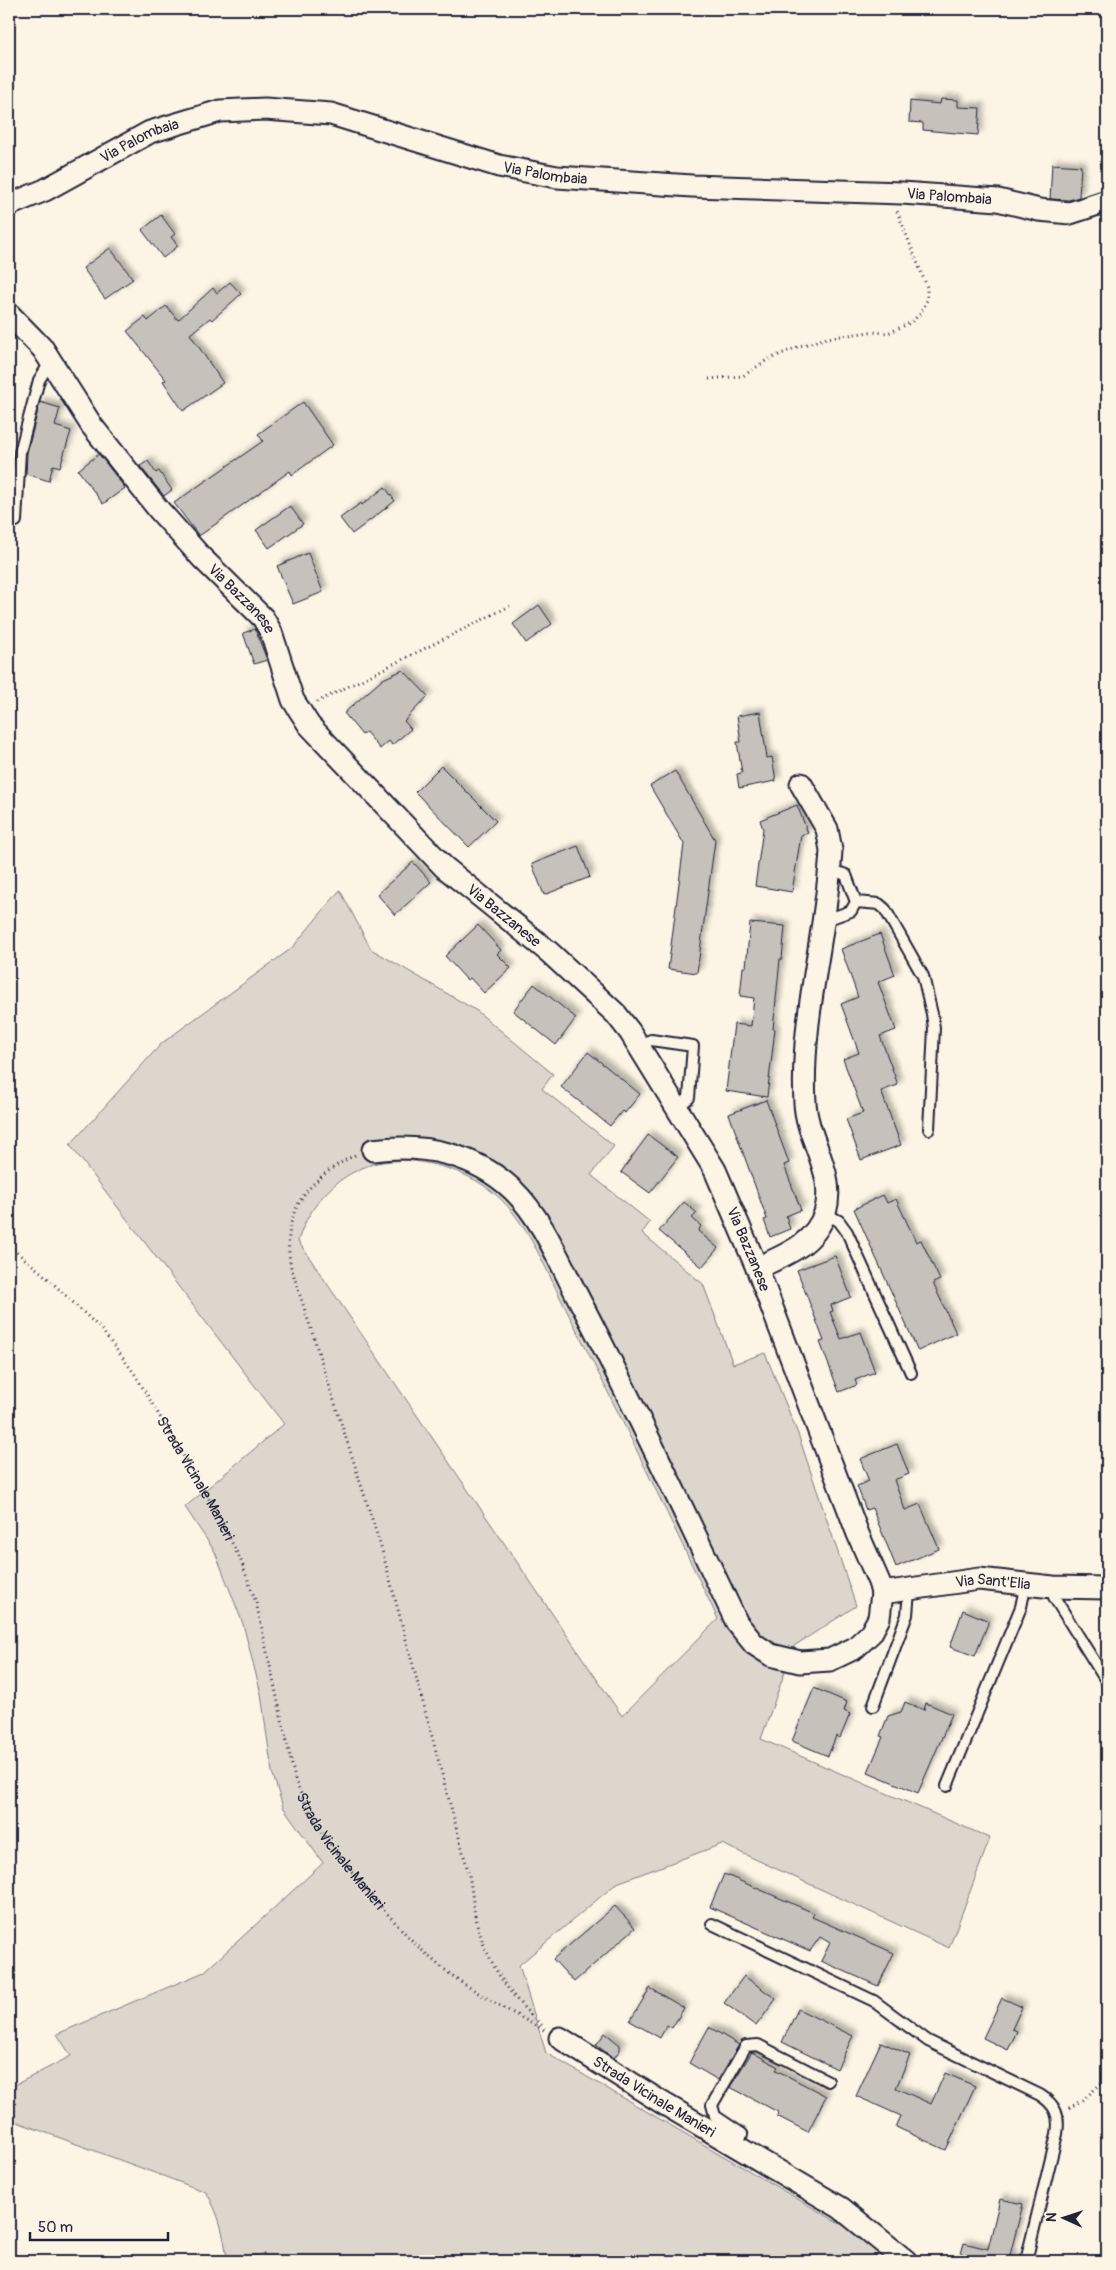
<svg xmlns="http://www.w3.org/2000/svg" width="1116" height="2270" font-family="Pangolin,sans-serif">
  <style>
    .green { fill: #dcd6cc; stroke: #7f7c84; fill-rule: evenodd }
    .building { fill: #c6c1bb; stroke: #22223b; filter: url(#shadow) }
    .lines { fill: none; stroke-linecap: round; stroke-linejoin: round }
    .lane-casing { stroke: #22223b; stroke-width: 14 }
    .street-casing { stroke: #22223b; stroke-width: 25 }
    .path { stroke: #22223b; stroke-width: 3; stroke-dasharray: 1 4; stroke-linecap: butt }
    .lane { stroke: #fcf5e5; stroke-width: 10 }
    .street { stroke: #fcf5e5; stroke-width: 21 }
    .labels { text-anchor: middle; stroke-width: 4; stroke-linejoin: round; paint-order: stroke }
    .street-label { font-size: 15px; fill: #22223b; stroke: #fcf5e5 }
  </style>
  <defs>
    <filter id="shadow"><feDropShadow dx="4.5" dy="-4.5" stdDeviation="2.5" flood-color="#0004"/></filter>
  </defs>
  <rect width="100%" height="100%" fill="#fcf5e5"/>
  <filter id="ink" filterUnits="userSpaceOnUse"><feTurbulence type="fractalNoise" baseFrequency=".02" numOctaves="2"/><feDisplacementMap in="SourceGraphic" scale="10" xChannelSelector="R" yChannelSelector="G"/><feConvolveMatrix kernelMatrix="1 2 1 2 8 2 1 2 1" color-interpolation-filters="sRGB"/></filter>
  <g filter="url(#ink)">
    <path class="green" d="M 340,890 L 371,949 L 477,1011 L 553,1074 L 542,1089 L 614,1146 L 591,1175 L 650,1222 L 642,1233 L 703,1284 L 733,1364 L 765,1353 L 798,1434 L 856,1606 L 794,1646 L 761,1739 L 990,1838 L 949,1948 L 722,1844 L 617,1883 L 519,1965 L 546,2053 L 846,2227 L 888,2261 L 266,2261 L 265,2254 L 227,2259 C 224,2235 219,2213 206,2192 L 9,2119 L 9,2088 L 71,2056 L 57,2034 L 204,1972 L 323,1863 L 283,1807 L 272,1772 L 261,1694 L 243,1624 L 215,1552 L 185,1507 L 284,1424 L 70,1145 L 162,1043 L 292,948 ZM 404,1160 C 437,1163 469,1172 495,1194 C 528,1221 548,1275 568,1313 C 620,1414 669,1517 718,1619 L 622,1716 L 298,1241 C 310,1203 338,1173 377,1163 C 386,1161 396,1161 404,1160 Z"/>
    <g class="building">
      <path d="M 941,99 L 958,100 L 958,107 L 980,108 L 978,135 L 923,130 L 923,123 L 909,122 L 910,101 L 940,104 Z"/>
      <path d="M 1052,164 L 1081,166 L 1079,197 L 1069,200 L 1050,199 Z"/>
      <path d="M 161,215 L 175,234 L 171,237 L 178,246 L 163,258 L 142,230 Z"/>
      <path d="M 110,248 L 133,279 L 105,299 L 83,268 Z"/>
      <path d="M 230,282 L 241,294 L 212,320 L 210,318 L 190,334 L 223,383 L 183,411 L 163,381 L 166,380 L 127,331 L 145,317 L 148,321 L 166,306 L 178,320 L 213,288 L 217,293 Z"/>
      <path d="M 40,402 L 60,408 L 55,426 L 71,431 L 60,467 L 53,465 L 49,481 L 26,474 L 27,453 Z"/>
      <path d="M 303,402 L 333,445 L 292,475 L 290,471 L 199,536 L 174,503 L 263,441 L 258,434 Z"/>
      <path d="M 99,454 L 125,488 L 103,504 L 78,470 Z"/>
      <path d="M 148,461 L 156,473 L 159,471 L 172,490 L 164,496 L 140,466 Z"/>
      <path d="M 385,487 L 395,501 L 352,534 L 340,518 L 361,503 L 362,505 Z"/>
      <path d="M 290,506 L 303,524 L 269,548 L 256,530 Z"/>
      <path d="M 308,553 L 323,592 L 293,604 L 277,566 Z"/>
      <path d="M 539,605 L 552,624 L 526,643 L 513,624 Z"/>
      <path d="M 255,629 L 267,660 L 254,664 L 243,633 Z"/>
      <path d="M 403,670 L 428,696 L 404,721 L 411,729 L 392,745 L 389,741 L 380,749 L 366,732 L 362,735 L 344,713 L 383,679 Z"/>
      <path d="M 760,712 L 767,758 L 772,757 L 776,781 L 739,788 L 737,774 L 742,773 L 737,742 L 741,742 L 737,716 Z"/>
      <path d="M 441,766 L 496,821 L 469,847 L 415,792 Z"/>
      <path d="M 675,771 L 715,840 L 697,973 L 668,969 L 684,844 L 650,786 Z"/>
      <path d="M 797,805 L 808,833 L 801,835 L 792,892 L 755,886 L 763,829 L 760,820 Z"/>
      <path d="M 578,846 L 590,877 L 544,895 L 532,864 Z"/>
      <path d="M 413,862 L 431,882 L 395,915 L 377,894 Z"/>
      <path d="M 750,923 L 785,926 L 782,959 L 780,959 L 773,1029 L 775,1029 L 767,1097 L 726,1091 L 734,1024 L 751,1026 L 754,998 L 740,996 L 743,967 L 746,967 Z"/>
      <path d="M 478,925 L 501,950 L 497,954 L 511,968 L 484,993 L 470,978 L 467,980 L 445,956 Z"/>
      <path d="M 880,934 L 895,975 L 878,982 L 896,1030 L 880,1036 L 898,1085 L 881,1091 L 901,1145 L 861,1160 L 846,1119 L 863,1113 L 843,1059 L 859,1053 L 841,1004 L 858,997 L 841,949 Z"/>
      <path d="M 534,984 L 576,1018 L 556,1045 L 513,1011 Z"/>
      <path d="M 588,1052 L 640,1094 L 625,1113 L 622,1111 L 610,1126 L 561,1087 Z"/>
      <path d="M 766,1100 L 789,1163 L 784,1165 L 801,1210 L 786,1216 L 790,1229 L 770,1237 L 764,1220 L 767,1219 L 729,1114 Z"/>
      <path d="M 648,1135 L 678,1157 L 650,1193 L 621,1172 Z"/>
      <path d="M 883,1195 L 887,1203 L 896,1199 L 916,1242 L 921,1240 L 940,1280 L 933,1283 L 956,1333 L 918,1351 L 854,1209 Z"/>
      <path d="M 684,1202 L 697,1213 L 692,1218 L 701,1226 L 698,1231 L 718,1248 L 702,1267 L 659,1231 Z"/>
      <path d="M 835,1256 L 851,1297 L 831,1305 L 833,1311 L 830,1312 L 841,1339 L 860,1332 L 875,1372 L 855,1380 L 857,1385 L 839,1392 L 820,1342 L 824,1341 L 797,1270 Z"/>
      <path d="M 897,1444 L 909,1474 L 894,1480 L 905,1510 L 920,1504 L 939,1549 L 896,1567 L 872,1508 L 866,1510 L 857,1486 L 869,1481 L 860,1459 Z"/>
      <path d="M 963,1610 L 989,1621 L 975,1656 L 950,1647 Z"/>
      <path d="M 814,1688 L 847,1702 L 844,1711 L 850,1714 L 840,1738 L 836,1736 L 828,1756 L 792,1741 Z"/>
      <path d="M 905,1702 L 924,1710 L 926,1703 L 952,1714 L 918,1793 L 868,1772 L 883,1737 L 880,1736 L 888,1716 L 901,1712 Z"/>
      <path d="M 724,1874 L 814,1913 L 812,1917 L 894,1953 L 878,1986 L 821,1961 L 830,1943 L 820,1937 L 810,1951 L 710,1907 Z"/>
      <path d="M 615,1906 L 635,1928 L 574,1982 L 553,1959 Z"/>
      <path d="M 744,1976 L 776,1999 L 756,2026 L 724,2003 Z"/>
      <path d="M 650,1988 L 684,2008 L 672,2028 L 667,2025 L 660,2038 L 630,2021 Z"/>
      <path d="M 1002,1998 L 1022,2007 L 1012,2029 L 1017,2031 L 1008,2050 L 983,2038 Z"/>
      <path d="M 798,2009 L 853,2036 L 837,2069 L 782,2042 Z"/>
      <path d="M 709,2027 L 739,2045 L 718,2080 L 689,2063 Z"/>
      <path d="M 605,2033 L 620,2045 L 620,2050 L 614,2058 L 596,2045 Z"/>
      <path d="M 881,2042 L 910,2055 L 896,2088 L 931,2104 L 945,2073 L 975,2086 L 946,2150 L 896,2127 L 901,2116 L 856,2096 Z"/>
      <path d="M 752,2052 L 778,2067 L 776,2070 L 826,2096 L 808,2132 L 777,2116 L 778,2112 L 730,2087 Z"/>
      <path d="M 1000,2199 L 1023,2204 L 1010,2255 L 1014,2256 L 1013,2261 L 959,2261 L 964,2243 L 988,2249 Z"/>
    </g>
    <g class="lines">
      <defs>
        <g id="lane">
          <path d="M 16,521 L 20,452 L 39,380 L 46,369 L 53,364"/>
          <path d="M 856,902 L 879,904 L 885,909 L 923,976 L 932,1014 L 934,1028 L 929,1129"/>
          <path d="M 823,921 L 851,911 L 856,902 L 846,875 L 838,872 L 829,874"/>
          <path d="M 638,1045 L 651,1040 L 693,1046 L 689,1098 L 677,1108"/>
          <path d="M 824,1213 L 839,1221 L 847,1232 L 911,1373"/>
          <path d="M 1053,1587 L 1054,1597 L 1107,1682"/>
          <path d="M 873,1706 L 907,1615 L 909,1591"/>
          <path d="M 947,1786 L 1021,1607 L 1026,1583"/>
          <path d="M 712,1924 L 874,2001 L 928,2041 L 1040,2095 C 1056,2105 1060,2116 1057,2134 L 1026,2261"/>
          <path d="M 737,2146 L 742,2134 L 715,2116 L 712,2105 L 746,2046 L 758,2045 L 828,2081"/>
        </g>
        <g id="street">
          <path id="s2" d="M 9,205 L 45,190 L 150,132 L 220,111 L 265,109 L 331,114 L 499,166 L 557,177 L 692,186 L 902,193 L 998,200 L 1039,210 L 1070,213 L 1107,201"/>
          <path id="s3" d="M 9,314 L 43,349 L 92,426 L 159,510 L 202,558 L 263,618 L 271,632 L 293,700 L 309,725 L 444,867 L 549,952 L 616,1014 L 630,1032 L 715,1170 L 757,1268 L 858,1534 L 879,1582 L 882,1593 L 879,1618 L 871,1633 L 855,1648 L 830,1660 L 800,1662 L 771,1655 L 754,1644 L 737,1623 C 686,1516 636,1408 581,1303 C 561,1266 544,1220 513,1190 C 475,1154 424,1143 373,1150"/>
          <path d="M 757,1268 C 785,1255 814,1245 825,1213 C 837,1173 807,1141 805,1103 C 800,1018 827,934 831,850 L 827,829 L 801,784"/>
          <path id="s4" d="M 882,1593 L 979,1579 L 1053,1587 L 1107,1588"/>
          <path id="s5" d="M 560,2038 L 661,2102 L 841,2208 L 906,2261"/>
        </g>
      </defs>
      <use href="#lane" class="lane-casing"/>
      <use href="#street" class="street-casing"/>
      <g class="path">
        <path d="M 709,379 L 743,376 L 767,360 L 800,346 L 827,338 L 870,332 L 888,333 L 910,323 L 920,314 L 927,300 L 927,287 L 897,211"/>
        <path d="M 317,702 L 510,606"/>
        <path d="M 355,1155 C 308,1179 280,1211 291,1267 L 382,1550 L 467,1867 C 472,1884 472,1902 476,1920 C 486,1962 512,2000 545,2028"/>
        <path id="s1" d="M 9,1246 L 42,1273 L 101,1329 L 134,1373 L 215,1509 L 241,1561 L 256,1602 L 295,1779 C 311,1822 329,1843 357,1878 C 381,1906 404,1935 432,1959 C 464,1988 506,2009 544,2030"/>
        <path d="M 1069,2108 L 1084,2099 L 1107,2078"/>
      </g>
      <use href="#lane" class="lane"/>
      <use href="#street" class="street"/>
    </g>
  </g>
  <g class="labels">
    <g class="street-label">
      <text dy="5" stroke="none"><textPath href="#s2" startOffset="146">Via Palombaia</textPath></text>
      <text dy="5" stroke="none"><textPath href="#s2" startOffset="566">Via Palombaia</textPath></text>
      <text dy="5" stroke="none"><textPath href="#s2" startOffset="971">Via Palombaia</textPath></text>
      <text dy="5" stroke="none"><textPath href="#s3" startOffset="369">Via Bazzanese</textPath></text>
      <text dy="5" stroke="none"><textPath href="#s3" startOffset="788">Via Bazzanese</textPath></text>
      <text dy="5" stroke="none"><textPath href="#s3" startOffset="1208">Via Bazzanese</textPath></text>
      <text dy="5" stroke="none"><textPath href="#s1" startOffset="301">Strada Vicinale Manieri</textPath></text>
      <text dy="5" stroke="none"><textPath href="#s4" startOffset="112">Via Sant'Elia</textPath></text>
      <text dy="5" stroke="none"><textPath href="#s1" startOffset="706">Strada Vicinale Manieri</textPath></text>
      <text dy="5" stroke="none"><textPath href="#s5" startOffset="111">Strada Vicinale Manieri</textPath></text>
    </g>
  </g>
  <rect width="1116" height="2270" fill="none" stroke="#fcf5e5" stroke-width="30"/>
  <rect x="15" y="15" width="1086" height="2240" fill="none" stroke="#22223b" stroke-width="2" filter="url(#ink)"/>
  <g transform="translate(1064 2218) rotate(273)" stroke="#fcf5e5" stroke-width="4" paint-order="stroke">
  <path d="M0-4L9 19L0 12L-9 19Z" fill="#22223b"/>
  <text y="-8" font-size="14" font-weight="bold" text-anchor="middle" fill="#22223b">N</text>
  </g>
  <path d="M30 2232v8h138v-8" fill="none" stroke="#22223b" stroke-width="2.5"/>
  <text x="38" y="2232" font-size="15" fill="#22223b" stroke="#fcf5e5" stroke-width="4" paint-order="stroke">50 m</text>
</svg>
